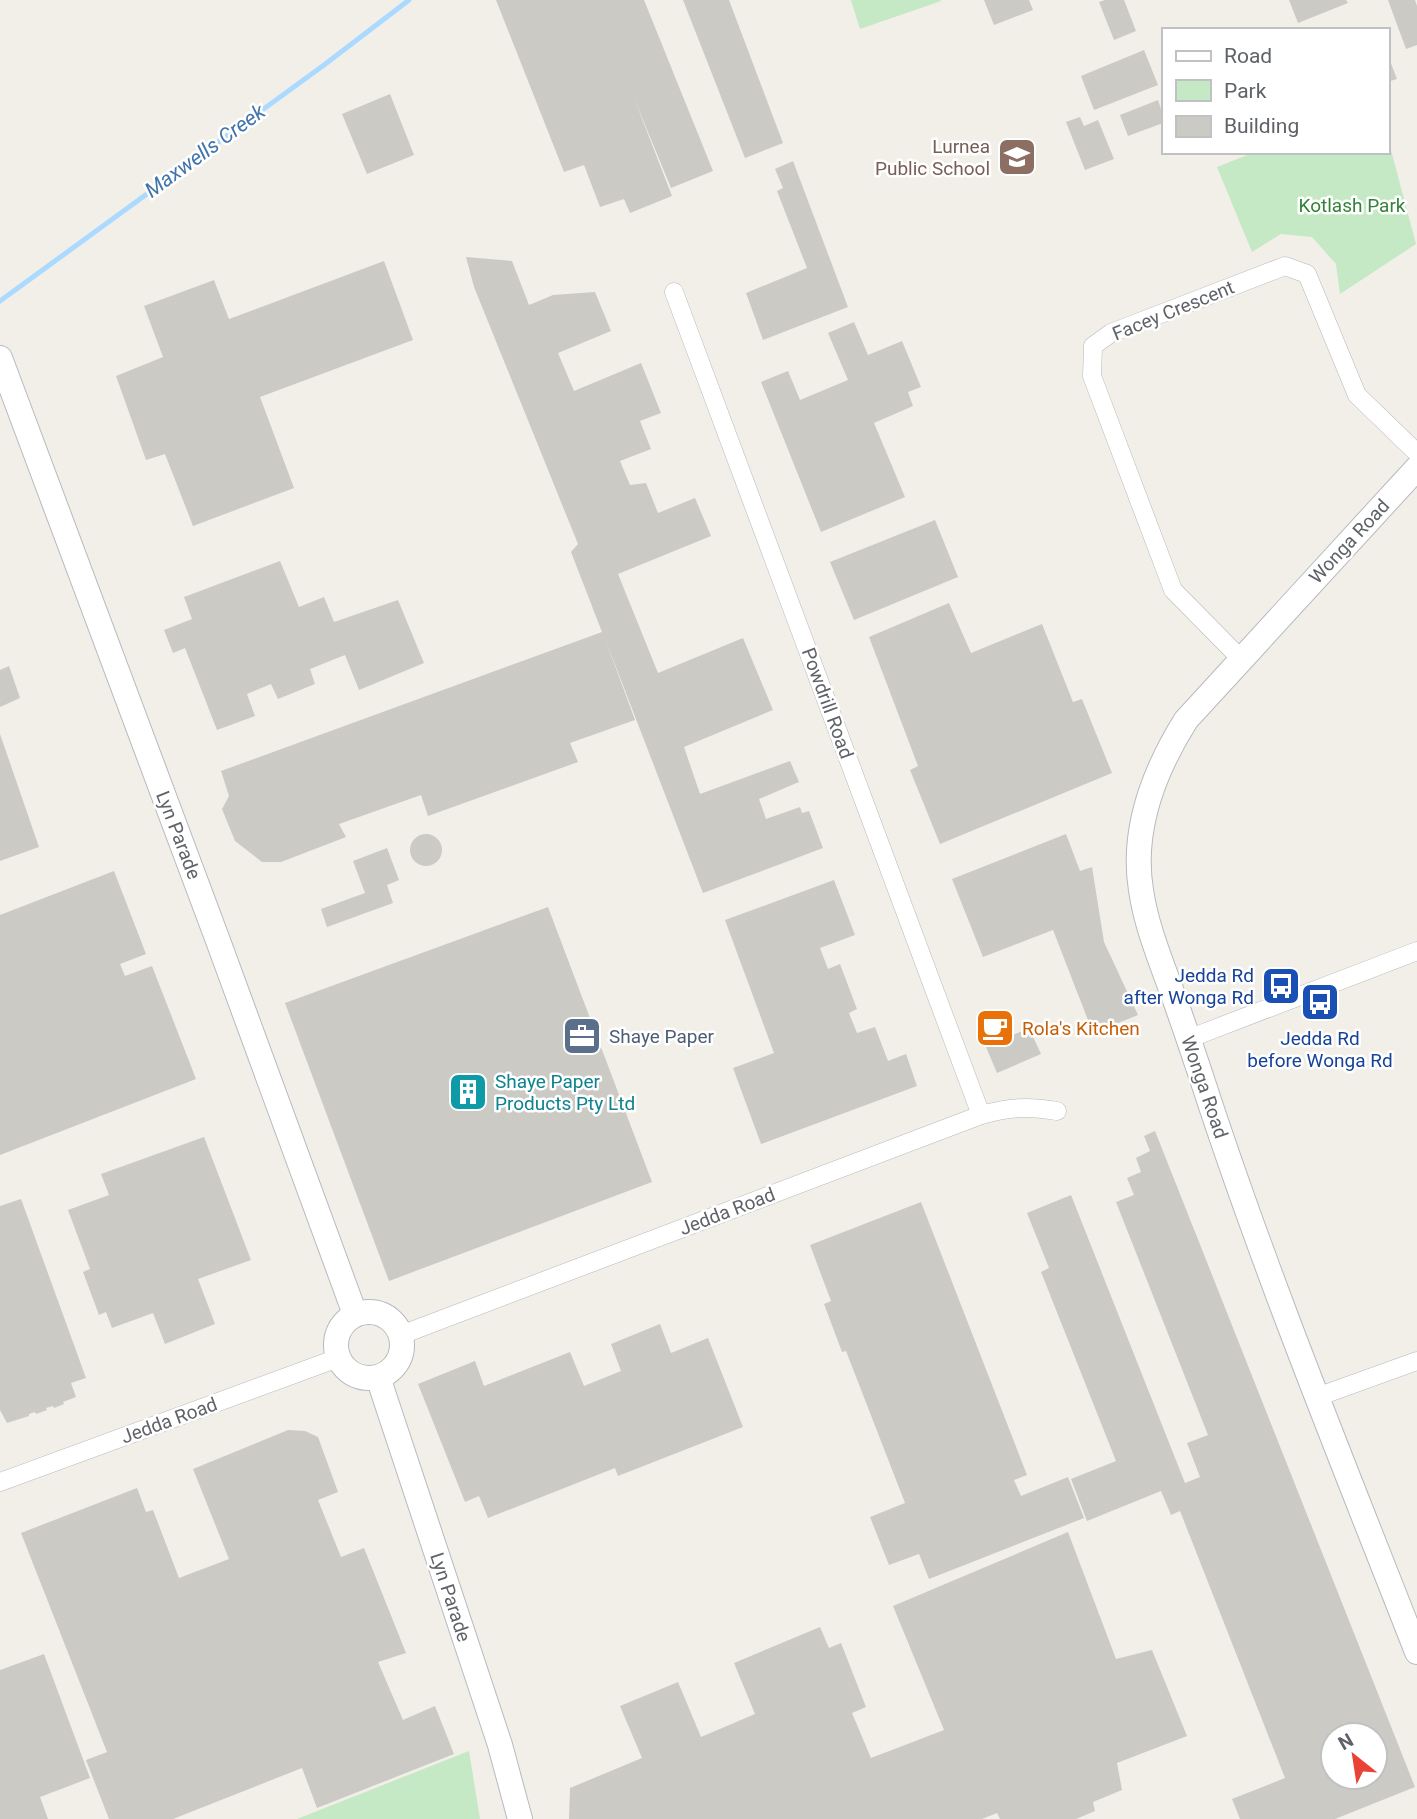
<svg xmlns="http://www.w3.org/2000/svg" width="1417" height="1819" font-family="Roboto,sans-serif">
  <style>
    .green { fill: #c5e8c5 }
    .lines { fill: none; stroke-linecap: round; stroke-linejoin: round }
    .stream { stroke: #aadaff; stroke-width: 5 }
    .building { fill: #cccac5; fill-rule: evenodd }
    .street-casing { stroke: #b5b8bc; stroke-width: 19 }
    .secondary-casing { stroke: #b6babf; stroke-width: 26 }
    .street { stroke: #fff; stroke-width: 18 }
    .secondary { stroke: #fff; stroke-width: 24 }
    .labels { text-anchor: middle; stroke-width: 5; stroke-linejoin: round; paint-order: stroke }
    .education-label { font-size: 19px; fill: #785e54; stroke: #fff; text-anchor: end }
    .park-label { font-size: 19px; fill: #348238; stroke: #fff }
    .street-label { font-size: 19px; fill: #5f6368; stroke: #fff }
    .transit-label { font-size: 19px; fill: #164399; stroke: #fff; text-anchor: end }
    .food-label { font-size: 19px; fill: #c56008; stroke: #fff; text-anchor: start }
    .service-label { font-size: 19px; fill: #4e5e75; stroke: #fff; text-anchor: start }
    .culture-label { font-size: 19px; fill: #0d838f; stroke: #fff; text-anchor: start }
    .water-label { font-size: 21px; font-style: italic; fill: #4174aa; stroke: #fff }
  </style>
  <rect width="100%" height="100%" fill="#f1efe8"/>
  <g class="green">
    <path d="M 851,0 L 940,0 L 941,1 L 860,29 Z"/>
    <path d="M 1387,135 L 1416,244 L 1340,294 L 1336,264 L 1312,237 L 1281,234 L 1252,252 L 1217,167 L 1255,152 L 1387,152 Z"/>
    <path d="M 469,1751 L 480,1819 L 297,1819 Z"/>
  </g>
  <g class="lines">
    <path class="stream" d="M 0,301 L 324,65 L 409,0"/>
  </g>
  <g class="building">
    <path d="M 496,0 L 644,0 L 713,171 L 671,188 L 634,98 L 672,196 L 630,213 L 624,199 L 600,207 L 584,165 L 564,172 Z"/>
    <path d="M 683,0 L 729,0 L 783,143 L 745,158 Z"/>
    <path d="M 984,0 L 1029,0 L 1033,10 L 994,25 Z"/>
    <path d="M 1105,0 L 1124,0 L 1136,31 L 1114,40 L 1099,2 Z"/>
    <path d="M 1289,0 L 1346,0 L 1348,3 L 1298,23 Z"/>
    <path d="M 1388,0 L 1415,0 L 1417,6 L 1417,45 L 1406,49 Z"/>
    <path d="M 1144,50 L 1158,85 L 1094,110 L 1081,76 Z"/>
    <path d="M 1387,53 L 1397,79 L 1387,82 Z"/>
    <path d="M 390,94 L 414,155 L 367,174 L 342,114 Z"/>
    <path d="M 1158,100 L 1163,115 L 1163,123 L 1128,136 L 1120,115 Z"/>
    <path d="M 1080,117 L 1084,126 L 1098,120 L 1114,159 L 1085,170 L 1066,122 Z"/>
    <path d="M 793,161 L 848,307 L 763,340 L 746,293 L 807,268 L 777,191 L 783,188 L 775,169 Z"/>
    <path d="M 466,257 L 512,261 L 529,305 L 553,295 L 595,292 L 611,331 L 558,353 L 574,391 L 641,363 L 661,413 L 640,421 L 651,449 L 620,461 L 630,485 L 646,483 L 658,513 L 695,498 L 711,536 L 618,574 L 658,673 L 743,638 L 773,710 L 684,747 L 700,794 L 790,761 L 799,782 L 759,799 L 766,819 L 800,807 L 802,813 L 809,811 L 823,848 L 703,893 L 604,636 L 635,720 L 570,743 L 578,762 L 428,816 L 421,795 L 339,824 L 346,837 L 281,862 L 262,862 L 235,841 L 222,809 L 229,796 L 221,771 L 602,632 L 571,552 L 578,544 L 474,287 Z"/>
    <path d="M 384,261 L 413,340 L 260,397 L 294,488 L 193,526 L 165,454 L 146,460 L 116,376 L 163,357 L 144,306 L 214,280 L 229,319 Z"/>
    <path d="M 854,322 L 868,355 L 902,341 L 921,387 L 908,392 L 913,406 L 874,423 L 905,497 L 821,532 L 761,382 L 788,371 L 800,400 L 848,380 L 828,333 Z"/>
    <path d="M 935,520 L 958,577 L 854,620 L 830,562 Z"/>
    <path d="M 280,561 L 299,607 L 324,597 L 334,622 L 398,600 L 424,663 L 359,690 L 345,655 L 310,669 L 315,684 L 278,699 L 271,684 L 247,694 L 255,716 L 217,730 L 185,648 L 173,653 L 164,630 L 192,619 L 184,597 Z"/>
    <path d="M 949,603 L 971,653 L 1042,624 L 1073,702 L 1082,699 L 1112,773 L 940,844 L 910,770 L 918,766 L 869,637 Z"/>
    <path d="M 9,666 L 20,698 L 0,707 L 0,670 Z"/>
    <path d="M 0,734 L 39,847 L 0,861 Z"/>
    <path d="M 1066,834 L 1080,871 L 1092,867 L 1104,942 L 1138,1015 L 1093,1033 L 1053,930 L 983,957 L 952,879 Z"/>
    <circle cx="426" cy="850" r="16"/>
    <path d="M 387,848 L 399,880 L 387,885 L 393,903 L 327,927 L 321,909 L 365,893 L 353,861 Z"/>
    <path d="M 114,871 L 146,954 L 120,964 L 125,976 L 152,966 L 196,1079 L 0,1155 L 0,915 Z"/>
    <path d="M 834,880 L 855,935 L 820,948 L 828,969 L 840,964 L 857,1009 L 849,1013 L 857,1033 L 875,1027 L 888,1061 L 906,1054 L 917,1086 L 761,1144 L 733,1068 L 774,1053 L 725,920 Z"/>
    <path d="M 548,907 L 652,1182 L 389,1281 L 285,1003 Z"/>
    <path d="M 1029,1028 L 1041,1054 L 997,1073 L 986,1047 Z"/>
    <path d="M 1155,1131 L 1415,1787 L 1335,1819 L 1240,1819 L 1232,1799 L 1285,1778 L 1180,1511 L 1171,1515 L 1161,1491 L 1087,1521 L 1071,1479 L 1116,1461 L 1041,1272 L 1049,1268 L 1027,1213 L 1071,1195 L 1185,1483 L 1200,1477 L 1187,1443 L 1208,1435 L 1116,1202 L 1134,1195 L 1127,1178 L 1141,1172 L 1136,1158 L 1150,1151 L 1144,1136 ZM 1333,1735 L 1375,1735 L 1375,1777 L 1333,1777 Z"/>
    <path d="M 204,1137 L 251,1260 L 198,1279 L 215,1324 L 165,1344 L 153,1313 L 112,1328 L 106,1312 L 99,1315 L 83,1272 L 90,1269 L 68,1210 L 109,1195 L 101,1174 Z"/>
    <path d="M 21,1199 L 86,1378 L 71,1383 L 76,1397 L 63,1402 L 64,1404 L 54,1408 L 53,1406 L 46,1408 L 47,1410 L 36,1414 L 35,1412 L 29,1414 L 29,1416 L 7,1423 L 0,1410 L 0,1206 Z"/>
    <path d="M 921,1202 L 1027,1475 L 1014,1480 L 1021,1496 L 1068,1477 L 1084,1518 L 929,1579 L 919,1554 L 889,1565 L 870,1517 L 905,1503 L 846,1351 L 842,1352 L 824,1304 L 831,1301 L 810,1245 Z"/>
    <path d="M 660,1324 L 671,1353 L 708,1338 L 743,1427 L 618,1476 L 615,1468 L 488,1518 L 479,1496 L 465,1502 L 418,1384 L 475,1361 L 484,1386 L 570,1352 L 584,1386 L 621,1371 L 611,1344 Z"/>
    <path d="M 288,1430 L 305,1431 L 318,1437 L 338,1492 L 318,1500 L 341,1557 L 364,1548 L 406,1653 L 378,1662 L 403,1720 L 435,1706 L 454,1754 L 317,1808 L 302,1768 L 173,1819 L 109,1819 L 86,1760 L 107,1752 L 21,1533 L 137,1488 L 146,1512 L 153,1510 L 179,1578 L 229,1559 L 193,1469 Z"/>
    <path d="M 1068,1532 L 1116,1659 L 1152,1650 L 1187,1736 L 1117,1763 L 1122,1790 L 1093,1802 L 1095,1811 L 1076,1819 L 1000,1819 L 997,1813 L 982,1819 L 569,1819 L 570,1788 L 642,1758 L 620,1706 L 678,1682 L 701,1737 L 755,1714 L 734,1663 L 820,1627 L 829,1648 L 841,1643 L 866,1707 L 852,1713 L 871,1758 L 944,1730 L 893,1606 Z"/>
    <path d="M 44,1654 L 90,1778 L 40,1797 L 48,1819 L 0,1819 L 0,1670 Z"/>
  </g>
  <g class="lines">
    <defs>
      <g id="street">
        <path d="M 674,292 L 981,1115"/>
        <path d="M 1240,658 L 1173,590 L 1092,376 L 1093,346 L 1111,333 L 1285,266 L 1307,274 L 1357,395 L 1417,453"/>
        <path d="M 1188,1039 L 1417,951"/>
        <path d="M 401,1335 L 981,1115 C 1010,1107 1027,1106 1057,1111"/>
        <path d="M 1317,1397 L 1417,1361"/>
        <path d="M 0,1482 L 338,1358"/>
      </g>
      <g id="secondary">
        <path d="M 0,358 L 217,938 L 355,1314"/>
        <path d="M 1417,468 L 1186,720 C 1154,771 1131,829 1141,890 C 1146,925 1160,959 1172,992 C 1183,1022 1193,1052 1203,1082 C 1266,1275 1343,1463 1417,1652"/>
        <circle cx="369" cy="1345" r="33"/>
        <path d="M 378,1377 L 500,1745 L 520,1819"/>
      </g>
    </defs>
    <use href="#street" class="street-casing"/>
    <use href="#secondary" class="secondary-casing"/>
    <use href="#street" class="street"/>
    <use href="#secondary" class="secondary"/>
  </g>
  <defs>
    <symbol id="school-square" viewBox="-11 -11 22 22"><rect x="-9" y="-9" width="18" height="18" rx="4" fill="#8d6e63" stroke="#fff"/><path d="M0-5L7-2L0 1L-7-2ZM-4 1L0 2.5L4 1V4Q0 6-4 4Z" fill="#fff"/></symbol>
    <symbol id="bus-square" viewBox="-11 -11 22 22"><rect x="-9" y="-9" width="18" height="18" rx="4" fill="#1a4fb4" stroke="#fff"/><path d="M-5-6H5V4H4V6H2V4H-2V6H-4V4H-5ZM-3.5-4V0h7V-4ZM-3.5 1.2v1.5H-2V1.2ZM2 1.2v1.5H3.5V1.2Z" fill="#fff"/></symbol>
    <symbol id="cafe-square" viewBox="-11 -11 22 22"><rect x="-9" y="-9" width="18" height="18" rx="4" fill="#e8710a" stroke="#fff"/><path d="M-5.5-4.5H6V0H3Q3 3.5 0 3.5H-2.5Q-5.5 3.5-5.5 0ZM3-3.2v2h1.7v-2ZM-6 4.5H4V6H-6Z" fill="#fff"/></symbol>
    <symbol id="office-square" viewBox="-11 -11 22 22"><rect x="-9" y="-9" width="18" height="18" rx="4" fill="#5c6f8a" stroke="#fff"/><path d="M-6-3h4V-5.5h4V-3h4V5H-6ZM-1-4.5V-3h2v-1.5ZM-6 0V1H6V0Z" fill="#fff"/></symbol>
    <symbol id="building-square" viewBox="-11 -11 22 22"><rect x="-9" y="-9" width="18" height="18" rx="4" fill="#0f9aa8" stroke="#fff"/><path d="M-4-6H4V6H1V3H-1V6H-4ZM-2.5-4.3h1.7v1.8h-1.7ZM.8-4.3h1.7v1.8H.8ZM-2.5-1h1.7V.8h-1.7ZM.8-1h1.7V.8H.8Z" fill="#fff"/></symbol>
  </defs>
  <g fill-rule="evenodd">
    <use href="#school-square" x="995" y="135" width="44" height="44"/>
    <use href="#bus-square" x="1259" y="964" width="44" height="44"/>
    <use href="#bus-square" x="1298" y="980" width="44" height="44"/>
    <use href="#cafe-square" x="973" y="1006" width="44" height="44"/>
    <use href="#office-square" x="560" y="1014" width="44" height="44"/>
    <use href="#building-square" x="446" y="1070" width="44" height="44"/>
  </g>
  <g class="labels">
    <g class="education-label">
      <text x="990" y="153">Lurnea<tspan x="990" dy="22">Public School</tspan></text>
    </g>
    <g class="park-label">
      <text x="1352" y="212">Kotlash Park</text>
    </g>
    <g class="street-label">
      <text transform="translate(1173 310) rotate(-22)" y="7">Facey Crescent</text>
      <text transform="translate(1349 541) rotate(-47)" y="7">Wonga Road</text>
      <text transform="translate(828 703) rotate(70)" y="7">Powdrill Road</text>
      <text transform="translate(179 835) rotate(69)" y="7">Lyn Parade</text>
      <text transform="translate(1205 1087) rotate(71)" y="7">Wonga Road</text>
      <text transform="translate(727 1211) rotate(-21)" y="7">Jedda Road</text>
      <text transform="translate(169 1420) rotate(-20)" y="7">Jedda Road</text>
      <text transform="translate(451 1597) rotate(72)" y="7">Lyn Parade</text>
    </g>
    <g class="transit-label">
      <text x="1254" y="982">Jedda Rd<tspan x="1254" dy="22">after Wonga Rd</tspan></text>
      <text x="1320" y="1045" text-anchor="middle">Jedda Rd<tspan x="1320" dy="22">before Wonga Rd</tspan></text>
    </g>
    <g class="food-label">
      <text x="1022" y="1035">Rola's Kitchen</text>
    </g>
    <g class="service-label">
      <text x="609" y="1043">Shaye Paper</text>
    </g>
    <g class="culture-label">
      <text x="495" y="1088">Shaye Paper<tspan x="495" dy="22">Products Pty Ltd</tspan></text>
    </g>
    <g class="water-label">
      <text transform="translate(205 151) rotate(-36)" y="7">Maxwells Creek</text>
    </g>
  </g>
  <rect x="1162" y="28" width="228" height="126" fill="#ffffff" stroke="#bfc1c3" stroke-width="2"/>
  <rect x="1176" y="51" width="35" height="10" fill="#ffffff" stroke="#bfc1c3" stroke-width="2"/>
  <text x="1224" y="63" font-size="21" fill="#5f6368">Road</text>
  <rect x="1176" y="80" width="35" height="21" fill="#c5e8c5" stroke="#bfc1c3" stroke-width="2"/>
  <text x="1224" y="98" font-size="21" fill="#5f6368">Park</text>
  <rect x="1176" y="116" width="35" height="21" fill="#cccac5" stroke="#bfc1c3" stroke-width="2"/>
  <text x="1224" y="133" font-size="21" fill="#5f6368">Building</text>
  <g transform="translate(1354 1756) rotate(330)"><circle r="33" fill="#ffffff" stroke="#bfc1c3" stroke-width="2"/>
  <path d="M0-5L12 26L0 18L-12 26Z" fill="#ea4335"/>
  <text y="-10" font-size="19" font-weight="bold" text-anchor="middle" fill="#5f6368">N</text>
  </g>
</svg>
